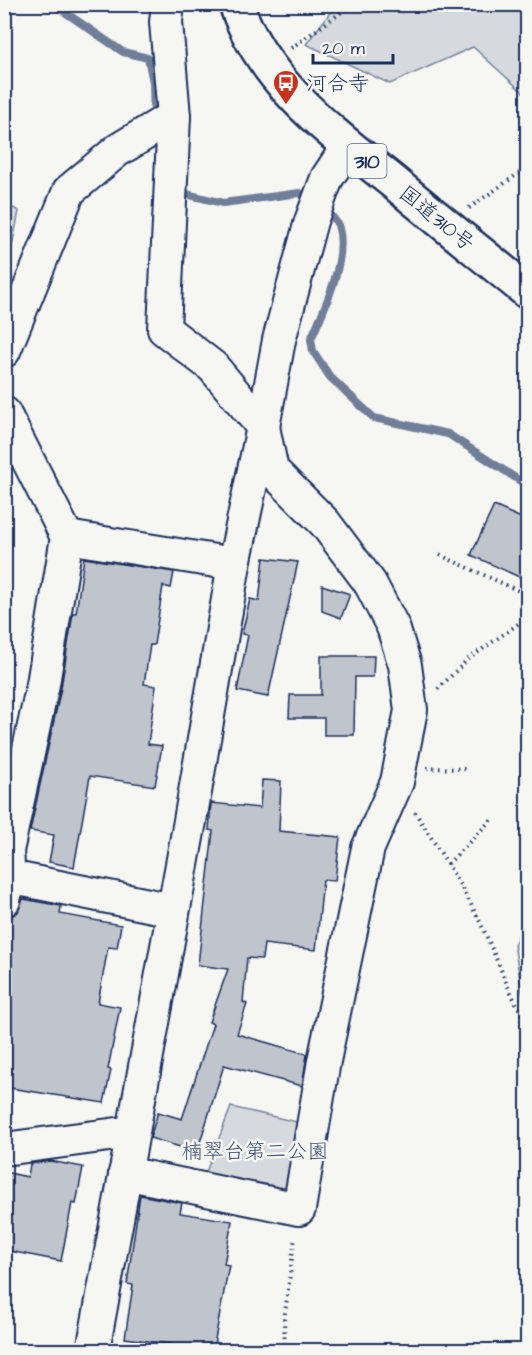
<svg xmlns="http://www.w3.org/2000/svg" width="532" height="1355" font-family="'Architects Daughter','Klee One',sans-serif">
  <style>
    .green { fill: #d6d9dd; stroke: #78849e; stroke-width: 1.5 }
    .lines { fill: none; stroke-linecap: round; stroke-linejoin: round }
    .stream { stroke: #717e99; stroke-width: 8 }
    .building { fill: #c0c4cd; stroke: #1b2f5e; stroke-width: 1.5 }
    .minor-casing { stroke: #1b2f5e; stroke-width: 36 }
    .highway-casing { stroke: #1b2f5e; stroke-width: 38 }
    .path { stroke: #1b2f5e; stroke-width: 4; stroke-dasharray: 1.5 4.5; stroke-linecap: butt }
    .minor { stroke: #f6f6f2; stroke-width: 32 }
    .highway { stroke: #f6f6f2; stroke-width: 33 }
    .labels { text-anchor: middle; stroke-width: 5; stroke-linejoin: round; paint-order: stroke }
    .shield { fill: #f6f6f2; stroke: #5d6b8a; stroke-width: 1.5 }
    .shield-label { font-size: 20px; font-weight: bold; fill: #1b2f5e }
    .poi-label { font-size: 21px; fill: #1b2f5e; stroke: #f6f6f2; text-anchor: start }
    .street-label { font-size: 21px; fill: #1b2f5e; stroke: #f6f6f2 }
    .park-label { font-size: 21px; fill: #405177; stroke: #f6f6f2 }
  </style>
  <rect width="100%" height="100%" fill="#f6f6f2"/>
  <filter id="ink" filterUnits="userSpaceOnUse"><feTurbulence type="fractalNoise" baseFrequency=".0167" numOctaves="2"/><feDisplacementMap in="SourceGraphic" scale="12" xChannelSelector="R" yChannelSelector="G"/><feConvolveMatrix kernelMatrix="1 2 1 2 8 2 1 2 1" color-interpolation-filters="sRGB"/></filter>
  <g filter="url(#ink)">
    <g class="green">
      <path d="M 336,5 L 527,5 L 527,96 L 473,47 L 390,84 L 306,44 Z"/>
      <path d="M 5,204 L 19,211 L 5,283 Z"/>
      <path d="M 527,915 L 527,1065 L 527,1019 L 514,945 Z"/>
      <path d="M 231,1107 L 297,1122 L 289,1199 L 204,1177 Z"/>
    </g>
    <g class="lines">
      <g class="stream">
        <path d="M 53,4 L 123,52 L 148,58 L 153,82 L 154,119"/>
        <path d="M 179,189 L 182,193 L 223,203 L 300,193 L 313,200"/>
        <path d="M 324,206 C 328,212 335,219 338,225 C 349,257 324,310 311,339 L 313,351 L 330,377 L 374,418 L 448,434 L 528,486"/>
      </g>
    </g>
    <g class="building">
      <path d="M 494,506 L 528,521 L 528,581 L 471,555 Z"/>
      <path d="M 84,558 L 174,572 L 171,588 L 163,586 L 154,645 L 150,645 L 144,684 L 156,686 L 148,744 L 162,746 L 155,786 L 90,776 L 74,867 L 49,862 L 54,835 L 30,831 L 61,688 L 73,613 L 76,613 Z"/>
      <path d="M 264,558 L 298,562 L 268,697 L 237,691 L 248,635 L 242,634 L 250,599 L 259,601 Z"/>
      <path d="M 322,585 L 350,594 L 341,618 L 322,611 Z"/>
      <path d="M 321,656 L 374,656 L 373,677 L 355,677 L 354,735 L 324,735 L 324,718 L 289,718 L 290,695 L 321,695 Z"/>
      <path d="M 262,780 L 281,781 L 279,831 L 340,837 L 335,881 L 323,880 L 316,950 L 264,944 L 262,959 L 247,958 L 243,1002 L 247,1004 L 237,1034 L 307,1054 L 302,1086 L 224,1065 L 197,1152 L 150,1138 L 158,1112 L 182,1119 L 213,1024 L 209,1022 L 228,969 L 198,965 L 213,831 L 209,830 L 211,803 L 260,808 Z"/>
      <path d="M 23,899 L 61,906 L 60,914 L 121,925 L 117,948 L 108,947 L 98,1003 L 120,1007 L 108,1069 L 111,1070 L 104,1103 L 4,1087 L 4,951 L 11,916 L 18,912 Z"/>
      <path d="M 50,1161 L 83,1167 L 76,1204 L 72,1203 L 61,1261 L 4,1250 L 4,1172 L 28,1177 L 30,1164 Z"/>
      <path d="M 140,1195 L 182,1203 L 180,1213 L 232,1221 L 224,1264 L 229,1265 L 213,1350 L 175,1350 L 176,1345 L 125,1338 L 133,1285 L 127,1284 Z"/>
    </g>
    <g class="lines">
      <defs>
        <g id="minor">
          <path d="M 4,351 L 69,191 L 118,150 L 174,116 L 166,22 L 168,4"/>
          <path d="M 4,413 L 67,537 L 43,684 L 7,851 L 9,877 L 4,900"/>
          <path d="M 67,537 L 234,564"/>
          <path d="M 4,876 L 173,910"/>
          <path d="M 4,1149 L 132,1132"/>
          <path d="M 125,1173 L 299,1209 L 324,1061 L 368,848 L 397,782 L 411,710 L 405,665 L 393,627 L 370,583 L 325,523 L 272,470 L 263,427 L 213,367 L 164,329 L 174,116"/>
          <path d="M 93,1350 L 190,821 L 234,564 L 263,427 L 279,340 L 311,221 L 327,178 L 348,146"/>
        </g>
        <path id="highway" d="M 236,4 C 263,84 334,134 397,185 C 440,221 484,256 528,292"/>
      </defs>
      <use href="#minor" class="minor-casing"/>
      <use href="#highway" class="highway-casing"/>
      <g class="path">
        <path d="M 291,48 L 353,4"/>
        <path d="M 469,208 L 528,167"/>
        <path d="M 440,555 L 528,595"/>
        <path d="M 438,689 L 467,660 L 528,617"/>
        <path d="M 427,768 L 465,769"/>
        <path d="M 415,812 C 437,847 460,882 479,920 C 496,955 508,992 528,1025"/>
        <path d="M 448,864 L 492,819"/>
        <path d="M 285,1350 L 284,1320 L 295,1237"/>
      </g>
      <use href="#minor" class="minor"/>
      <use href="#highway" class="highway"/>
    </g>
  </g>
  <defs>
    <symbol id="bus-pin" viewBox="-11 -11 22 30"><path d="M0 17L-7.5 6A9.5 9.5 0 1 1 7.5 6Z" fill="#c8321e" stroke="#f6f6f2"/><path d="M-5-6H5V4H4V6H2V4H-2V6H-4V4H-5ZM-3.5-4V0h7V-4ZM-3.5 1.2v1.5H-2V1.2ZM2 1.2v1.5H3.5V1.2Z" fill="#fff"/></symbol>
  </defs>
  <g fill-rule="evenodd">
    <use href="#bus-pin" x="271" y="68" width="30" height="40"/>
  </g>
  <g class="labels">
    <rect class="shield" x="347.5" y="144" width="39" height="34" rx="4.5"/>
    <g class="shield-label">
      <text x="367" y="168">310</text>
    </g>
    <g class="poi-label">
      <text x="306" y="90">河合寺</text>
    </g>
    <g class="street-label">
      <text transform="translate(437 218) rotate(39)" y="7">国道310号</text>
    </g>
    <g class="park-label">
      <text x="255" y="1158">楠翠台第二公園</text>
    </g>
  </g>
  <rect width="532" height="1355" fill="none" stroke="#f6f6f2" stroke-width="24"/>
  <rect x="12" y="12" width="508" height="1331" fill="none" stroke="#1b2f5e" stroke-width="2" filter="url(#ink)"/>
  <path d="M313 54v9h80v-9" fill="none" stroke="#1b2f5e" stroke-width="3"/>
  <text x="322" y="54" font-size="18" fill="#1b2f5e" stroke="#f6f6f2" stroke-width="4.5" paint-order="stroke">20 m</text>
</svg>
